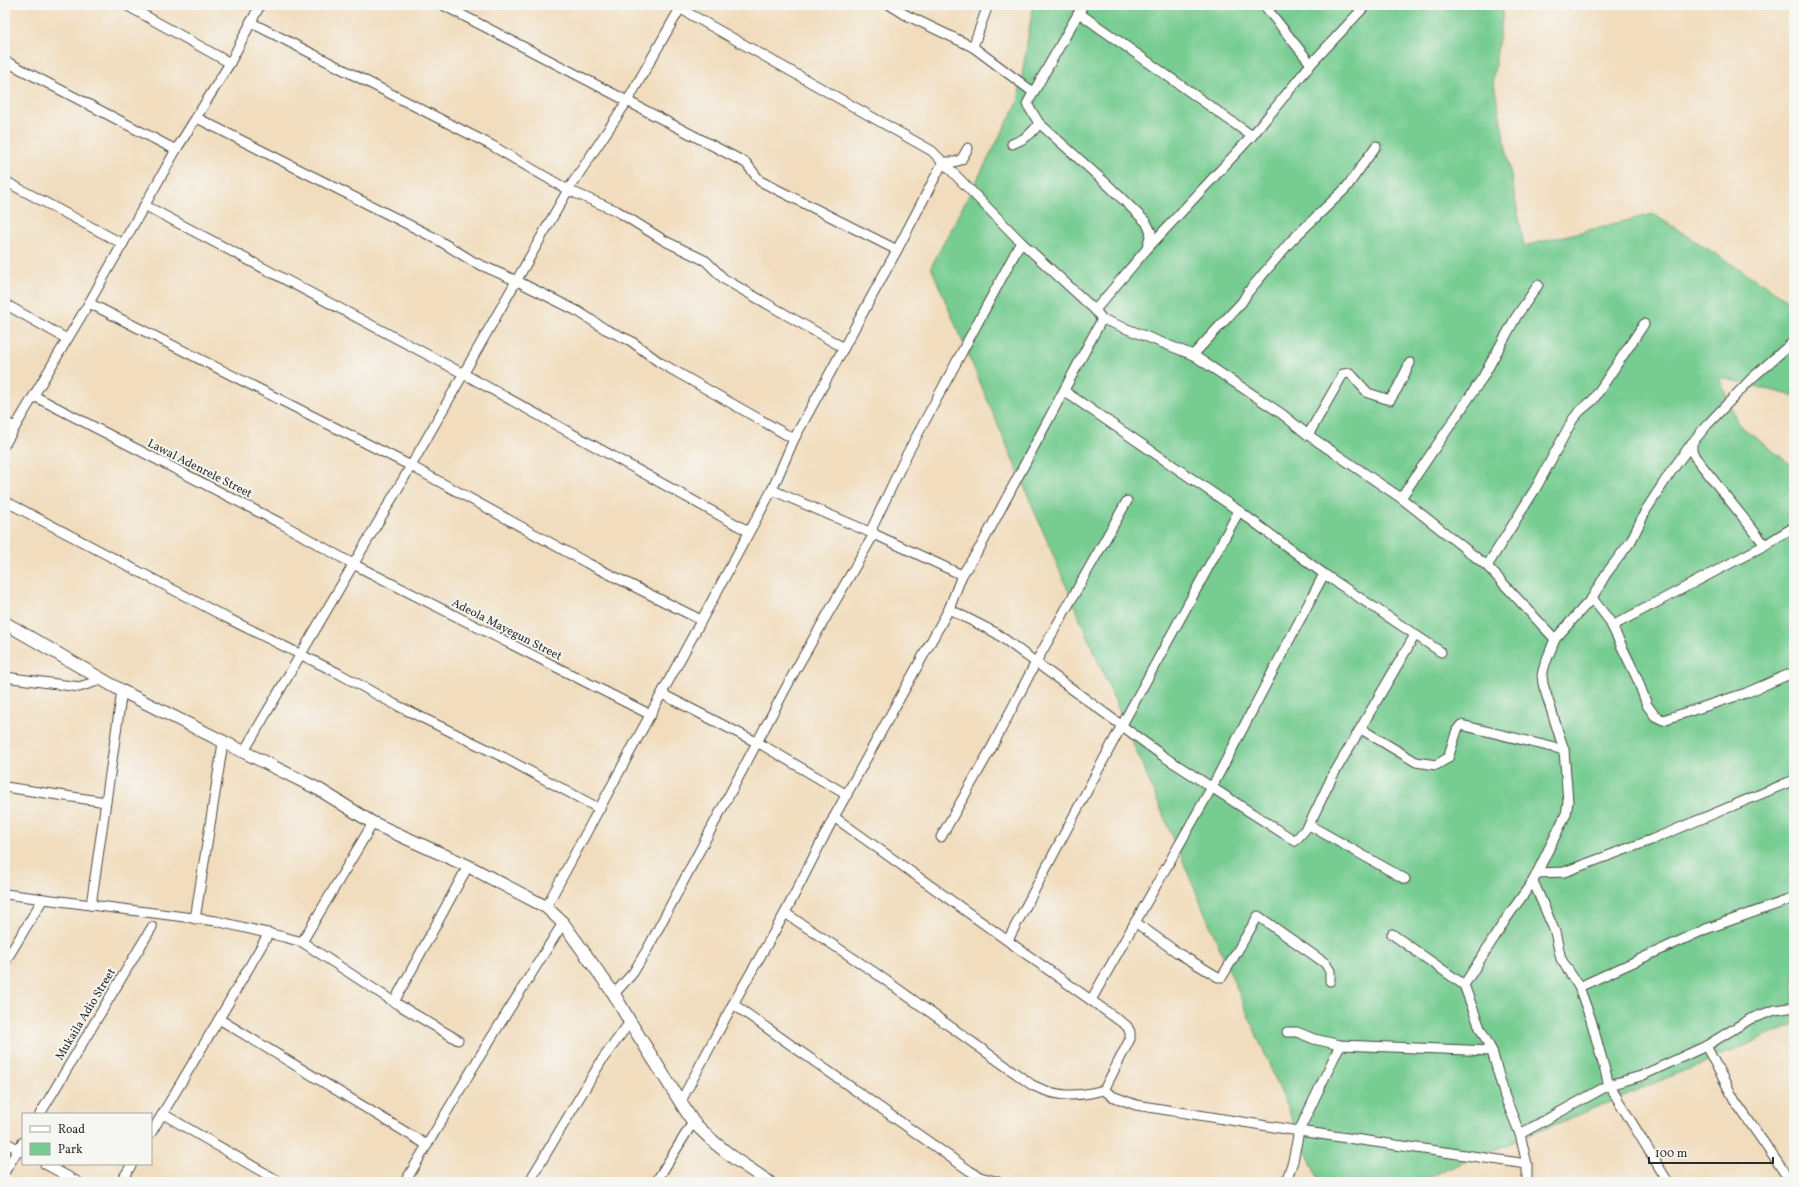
<svg xmlns="http://www.w3.org/2000/svg" width="1799" height="1187" font-family="Vollkorn,serif">
  <style>
    .green { fill: #76cc91; stroke: #507c5e }
    .lines { fill: none; stroke-linecap: round; stroke-linejoin: round }
    .minor-casing { stroke: #494641; stroke-width: 11 }
    .tertiary-casing { stroke: #494641; stroke-width: 14 }
    .minor { stroke: #fff; stroke-width: 9 }
    .tertiary { stroke: #fff; stroke-width: 12 }
    .labels { text-anchor: middle; stroke-width: 4; stroke-linejoin: round; paint-order: stroke }
    .street-label { font-size: 12px; fill: #2b2b2b; stroke: #f6f6f2 }
  </style>
  <rect width="100%" height="100%" fill="#f6f6f2"/>
  <filter id="ink" filterUnits="userSpaceOnUse"><feTurbulence type="fractalNoise" baseFrequency=".025" numOctaves="2"/><feDisplacementMap in="SourceGraphic" scale="8" xChannelSelector="R" yChannelSelector="G"/><feConvolveMatrix kernelMatrix="1 2 1 2 8 2 1 2 1" color-interpolation-filters="sRGB"/></filter>
  <filter id="wash" filterUnits="userSpaceOnUse"><feTurbulence type="fractalNoise" baseFrequency=".012" numOctaves="4" result="noise"/><feDisplacementMap in="SourceGraphic" scale="16" xChannelSelector="R" yChannelSelector="G"/><feGaussianBlur stdDeviation="0.9" result="paint"/><feColorMatrix in="noise" values="0 0 0 0 0 0 0 0 0 0 0 0 0 0 0 0 0 1.4 0 .05"/><feComposite in="paint" operator="in"/></filter>
  <g filter="url(#wash)">
    <rect width="100%" height="100%" fill="#f1ddbd"/>
    <path class="green" d="M 1033,5 L 1504,5 L 1493,78 L 1524,246 L 1653,214 L 1794,304 L 1794,396 L 1719,377 L 1738,424 L 1794,467 L 1794,1025 L 1417,1182 L 1319,1182 L 931,267 L 1018,102 Z"/>
  </g>
  <g filter="url(#ink)">
    <g class="lines">
      <defs>
        <g id="minor">
          <path d="M 126,5 L 230,63"/>
          <path d="M 443,5 L 746,163 L 760,181 L 897,250"/>
          <path d="M 674,5 L 932,151 L 1021,242 L 1095,310 L 1102,319 L 1193,355 L 1282,414 L 1308,435 L 1401,498 L 1487,566 L 1555,639"/>
          <path d="M 890,5 L 906,15 L 973,47 L 1033,92"/>
          <path d="M 1083,5 L 1027,104 L 1039,123 L 1108,185 L 1146,222 L 1151,232 L 1147,248"/>
          <path d="M 1264,5 L 1311,64"/>
          <path d="M 1079,13 L 1252,136"/>
          <path d="M 250,22 L 491,145 L 568,190 L 617,211 L 665,241 L 706,261 L 724,279 L 844,348"/>
          <path d="M 973,47 L 988,5"/>
          <path d="M 5,61 L 176,150"/>
          <path d="M 197,118 L 435,238 L 474,262 L 517,281 L 579,312 L 605,329 L 631,341 L 659,362 L 794,439"/>
          <path d="M 1012,144 C 1025,139 1032,134 1039,123"/>
          <path d="M 943,162 L 954,162 L 961,160 L 968,148"/>
          <path d="M 5,181 L 123,244"/>
          <path d="M 146,206 L 464,374 L 748,531"/>
          <path d="M 89,303 L 411,466 L 587,563 L 701,620"/>
          <path d="M 5,304 L 67,339"/>
          <path d="M 1095,310 L 1146,250 L 1252,136 L 1311,64 L 1366,5"/>
          <path d="M 1193,355 L 1242,302 L 1248,292 L 1291,241 L 1346,188 L 1376,146"/>
          <path d="M 1064,391 L 1239,511 L 1324,574 L 1441,652"/>
          <path d="M 34,396 L 280,523 L 353,564 L 651,715"/>
          <path d="M 5,422 L 15,427"/>
          <path d="M 1308,435 L 1343,374 L 1350,373 L 1368,393 L 1390,400 L 1397,389 L 1410,363"/>
          <path d="M 5,444 L 89,303 L 176,150 L 230,63 L 260,5"/>
          <path d="M 772,490 L 874,534 L 962,575"/>
          <path d="M 1401,498 L 1483,377 L 1516,317 L 1538,285"/>
          <path d="M 5,501 L 227,618 L 338,673 L 394,704 L 503,757 L 600,809"/>
          <path d="M 1765,545 L 1695,457 L 1692,451 L 1692,443 L 1707,425 L 1751,379 L 1794,341"/>
          <path d="M 1487,566 L 1537,486 L 1573,419 L 1580,411 L 1593,400 L 1644,324"/>
          <path d="M 1592,598 L 1609,620 L 1637,678 L 1647,705 L 1655,716 L 1663,720 L 1746,693 L 1792,673"/>
          <path d="M 949,609 L 996,633 L 1163,756 L 1295,841 L 1309,825 L 1332,777 L 1415,635"/>
          <path d="M 1612,626 L 1765,545 L 1794,527"/>
          <path d="M 5,677 L 79,687 L 104,679"/>
          <path d="M 662,694 L 764,746 L 847,795"/>
          <path d="M 1361,729 L 1416,762 L 1436,765 L 1448,758 L 1457,730 L 1461,725 L 1564,750"/>
          <path d="M 243,753 L 411,466 L 568,190 L 628,100 L 682,5"/>
          <path d="M 5,787 L 106,802"/>
          <path d="M 1309,825 L 1405,879"/>
          <path d="M 941,837 L 992,747 L 1036,662 L 1127,501"/>
          <path d="M 1537,873 L 1564,872 L 1651,840 L 1794,780"/>
          <path d="M 1533,881 L 1555,932 L 1561,959 L 1579,987 L 1591,1020 L 1609,1085 L 1668,1182"/>
          <path d="M 5,894 L 216,921 L 284,937 L 302,942 L 394,1002 L 458,1040"/>
          <path d="M 91,905 L 122,691"/>
          <path d="M 546,907 L 772,490 L 794,439 L 897,250 L 943,162"/>
          <path d="M 785,913 L 874,972 L 1032,1085 C 1058,1098 1076,1097 1104,1090 L 1130,1039 L 1130,1032 L 1127,1026 L 834,817"/>
          <path d="M 195,919 L 223,743"/>
          <path d="M 1135,922 L 1178,953 L 1218,977 L 1222,977 L 1258,916 L 1325,963 L 1330,971 L 1330,981"/>
          <path d="M 1392,934 L 1464,985 L 1480,1028 L 1492,1051 L 1505,1097 L 1520,1134 L 1527,1164 L 1527,1182"/>
          <path d="M 1008,940 L 1122,725 L 1239,511"/>
          <path d="M 302,942 L 373,823"/>
          <path d="M 5,962 L 43,899"/>
          <path d="M 1464,985 L 1506,919 L 1533,881 L 1566,814 L 1568,802 L 1564,750 L 1543,684 L 1542,675 L 1545,664 L 1555,639 L 1592,598 L 1606,574 L 1631,541 L 1646,510 L 1670,473 L 1692,443"/>
          <path d="M 1579,987 L 1706,929 L 1794,898"/>
          <path d="M 614,994 L 633,973 L 648,948 L 796,669 L 874,534 L 872,528 L 906,456 L 1021,242"/>
          <path d="M 1091,1000 L 1212,787 L 1324,574"/>
          <path d="M 394,1002 L 468,866"/>
          <path d="M 733,1004 L 970,1171 L 980,1177 L 999,1182"/>
          <path d="M 219,1019 L 427,1145"/>
          <path d="M 1287,1032 L 1297,1032 L 1314,1039 L 1340,1045 L 1492,1051"/>
          <path d="M 1706,1046 L 1735,1101 L 1791,1182"/>
          <path d="M 1104,1090 L 1112,1096 L 1136,1105 L 1299,1131 L 1527,1164"/>
          <path d="M 681,1101 L 733,1004 L 785,913 L 834,817 L 949,609 L 962,575 L 981,546 L 1102,319"/>
          <path d="M 40,1114 L 152,927"/>
          <path d="M 163,1114 L 280,1182"/>
          <path d="M 151,1133 L 219,1019 L 269,933"/>
          <path d="M 1520,1134 L 1609,1085 L 1641,1076 L 1706,1046 L 1750,1019 L 1775,1010 L 1789,1008"/>
          <path d="M 5,1142 L 23,1152"/>
          <path d="M 45,1164 L 78,1182"/>
          <path d="M 5,1171 L 23,1142"/>
          <path d="M 121,1182 L 132,1164"/>
          <path d="M 405,1182 L 480,1056 L 563,923"/>
          <path d="M 529,1182 L 602,1060 L 630,1022"/>
          <path d="M 656,1182 L 693,1122"/>
          <path d="M 1286,1182 L 1293,1161 L 1299,1131 L 1340,1045"/>
        </g>
        <path id="tertiary" d="M 5,623 L 122,691 L 320,790 L 373,823 L 468,866 L 546,907 L 563,923 L 614,994 L 630,1022 L 693,1122 L 715,1143 L 735,1159 L 769,1182"/>
      </defs>
      <use href="#minor" class="minor-casing"/>
      <use href="#tertiary" class="tertiary-casing"/>
      <use href="#minor" class="minor"/>
      <use href="#tertiary" class="tertiary"/>
    </g>
  </g>
  <g class="labels">
    <g class="street-label">
      <text transform="translate(200 468) rotate(27)" y="4">Lawal Adenrele Street</text>
      <text transform="translate(507 629) rotate(27)" y="4">Adeola Mayegun Street</text>
      <text transform="translate(85 1014) rotate(-59)" y="4">Mukaila Adio Street</text>
    </g>
  </g>
  <rect width="1799" height="1187" fill="none" stroke="#f6f6f2" stroke-width="20"/>
  <rect x="22" y="1113" width="130" height="52" fill="#f6f6f2" stroke="#a5a5a2"/>
  <rect x="30" y="1126" width="20" height="6" fill="#ffffff" stroke="#a5a5a2"/>
  <text x="58" y="1133" font-size="12" fill="#2b2b2b">Road</text>
  <rect x="30" y="1143" width="20" height="12" fill="#76cc91" stroke="#a5a5a2"/>
  <text x="58" y="1153" font-size="12" fill="#2b2b2b">Park</text>
  <path d="M1649 1157v6h124v-6" fill="none" stroke="#2b2b2b" stroke-width="2"/>
  <text x="1655" y="1157" font-size="12" fill="#2b2b2b" stroke="#f6f6f2" stroke-width="3" paint-order="stroke">100 m</text>
</svg>
